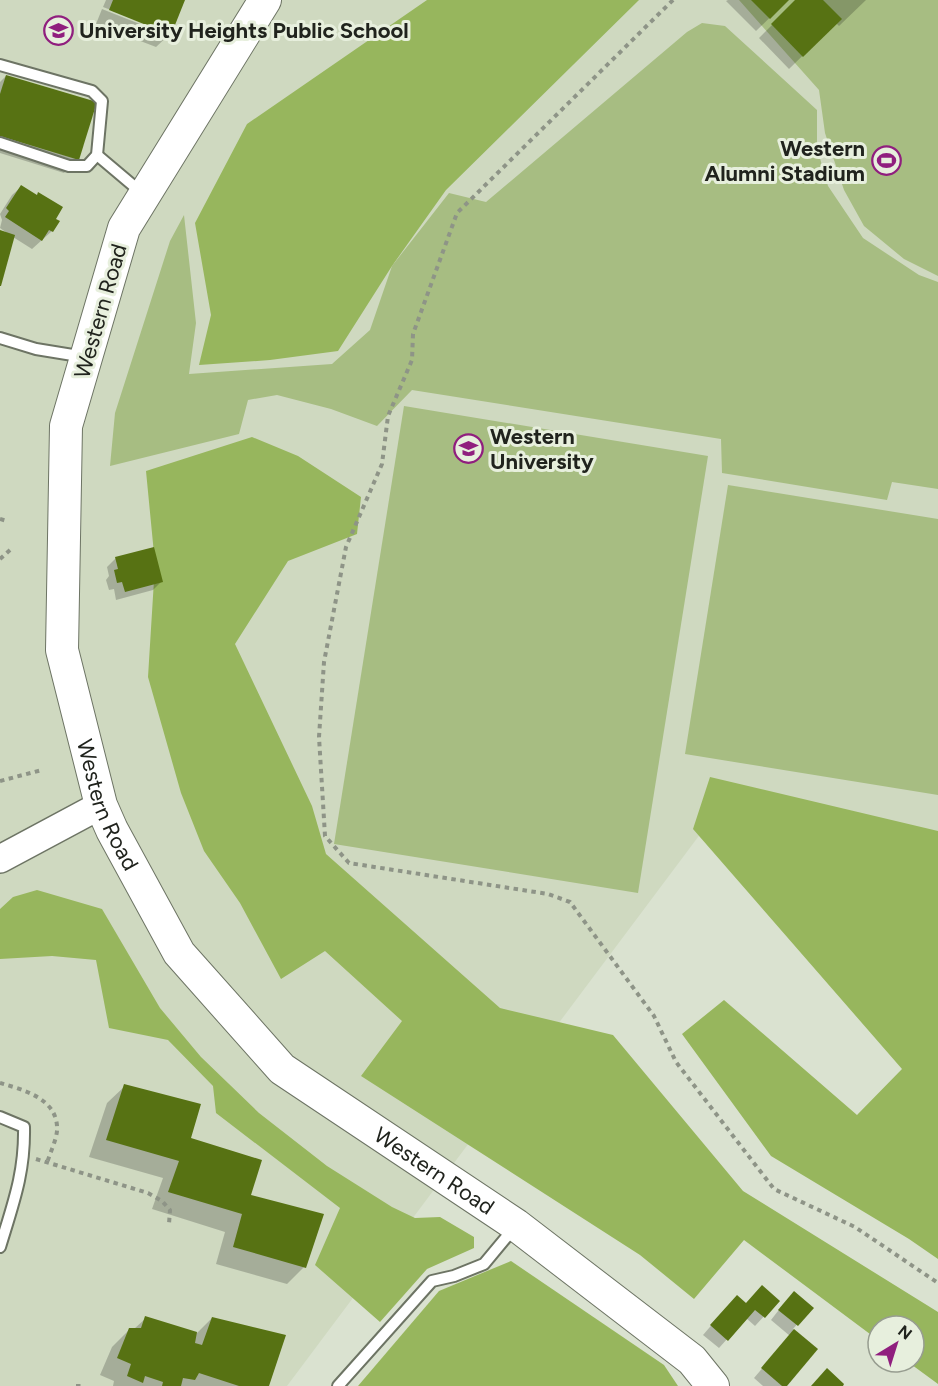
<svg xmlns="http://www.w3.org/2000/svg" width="938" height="1386" font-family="Figtree,sans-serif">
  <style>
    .built { fill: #cfd9c0 }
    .green { fill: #a7bd82 }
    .forest { fill: #97b65d }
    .shadow { fill: #0003 }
    .building { fill: #577213 }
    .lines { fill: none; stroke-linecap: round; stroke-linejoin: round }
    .service-casing { stroke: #6d7464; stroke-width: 14 }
    .tertiary-casing { stroke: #6d7464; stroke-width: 30 }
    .secondary-casing { stroke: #6d7464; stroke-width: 34 }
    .path { stroke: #8e9487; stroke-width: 4; stroke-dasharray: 4.5 4.5; stroke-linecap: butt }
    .service { stroke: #fff; stroke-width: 10 }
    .tertiary { stroke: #fff; stroke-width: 27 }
    .secondary { stroke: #fff; stroke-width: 32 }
    .labels { text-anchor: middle; stroke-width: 6; stroke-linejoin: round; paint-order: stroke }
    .poi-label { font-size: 22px; font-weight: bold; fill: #20231d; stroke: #e7efdd; text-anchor: start }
    .street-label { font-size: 22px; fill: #20231d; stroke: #e7efdd }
  </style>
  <rect width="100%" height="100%" fill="#dae2d0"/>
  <path class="built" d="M 0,0 L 938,0 L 938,846 L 725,801 L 287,1386 L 0,1386 Z"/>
  <g class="green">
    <path d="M 739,0 L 938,0 L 938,276 L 904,259 L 864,226 L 844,190 L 825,133 L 819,90 Z"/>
    <path d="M 702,23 L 725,26 L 817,110 L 817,148 L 828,186 L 863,238 L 919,275 L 938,282 L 938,489 L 892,482 L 887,500 L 722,473 L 721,439 L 412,390 L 377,426 L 331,409 L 277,395 L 248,400 L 239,434 L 110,466 L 115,413 L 170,241 L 184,215 L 196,323 L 189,374 L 332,364 L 370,330 L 392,266 L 449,193 L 486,202 L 687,32 Z"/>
    <path d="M 404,406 L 708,456 L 638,893 L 334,844 Z"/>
    <path d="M 728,485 L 938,519 L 938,795 L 685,754 Z"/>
  </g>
  <g class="forest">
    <path d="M 427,0 L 639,0 L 446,190 L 392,266 L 338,351 L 270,360 L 199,365 L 211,315 L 195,223 L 247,124 Z"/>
    <path d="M 252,437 L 298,456 L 361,497 L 357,534 L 288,561 L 235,644 L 312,806 L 326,854 L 500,1008 L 613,1035 L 743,1191 L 938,1312 L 938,1384 L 908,1362 L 914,1362 L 914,1326 L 878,1326 L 878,1340 L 744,1240 L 694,1299 L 640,1255 L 361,1076 L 402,1021 L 325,951 L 281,979 L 240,903 L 204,851 L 181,793 L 148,677 L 155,564 L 146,471 Z"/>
    <path d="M 710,777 L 938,831 L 938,1259 L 909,1239 L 771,1156 L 682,1034 L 724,1000 L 857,1115 L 902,1069 L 693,829 Z"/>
    <path d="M 37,890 L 102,909 L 160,1008 L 201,1057 L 259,1113 L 327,1166 L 392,1207 L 415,1218 L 440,1217 L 474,1237 L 474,1248 L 427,1269 L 380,1322 L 315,1265 L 340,1208 L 216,1113 L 213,1086 L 168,1040 L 109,1028 L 96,960 L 52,956 L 0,959 L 0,909 L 13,897 Z"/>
    <path d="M 511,1261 L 664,1365 L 678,1386 L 358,1386 L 439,1291 Z"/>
  </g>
  <g class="shadow">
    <path d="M 106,0 L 183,0 L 170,34 L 156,47 L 96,24 L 102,9 L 165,34 L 165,31 L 103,7 Z"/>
    <path d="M 728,0 L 788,0 L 756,31 L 726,1 Z"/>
    <path d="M 797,0 L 866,0 L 839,26 L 836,23 L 789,69 L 759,38 Z"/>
    <path d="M 6,76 L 78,159 L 64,173 L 0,153 L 0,82 Z"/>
    <path d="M 21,187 L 54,219 L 52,231 L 32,249 L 13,237 L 0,283 L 0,232 L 7,233 L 0,228 L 2,220 L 0,214 L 12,195 Z"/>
    <path d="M 116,558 L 161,582 L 153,590 L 116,600 L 114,589 L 109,590 L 106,580 L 109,576 L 107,567 Z"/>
    <path d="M 125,1086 L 189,1139 L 249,1196 L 304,1267 L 287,1284 L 216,1264 L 225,1232 L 152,1209 L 163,1178 L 89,1157 L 107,1103 Z"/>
    <path d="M 778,1301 L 755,1326 L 746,1318 L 719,1348 L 703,1335 L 728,1306 Z"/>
    <path d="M 785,1302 L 811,1308 L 793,1329 L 816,1349 L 785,1386 L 763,1386 L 754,1378 L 790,1336 L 771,1320 Z"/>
    <path d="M 146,1318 L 197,1333 L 212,1318 L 268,1386 L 113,1386 L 114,1381 L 100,1375 L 112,1347 L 130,1329 L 134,1329 Z"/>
  </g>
  <g class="building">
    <path d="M 113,0 L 185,0 L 171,35 L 109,10 Z"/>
    <path d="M 751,0 L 789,0 L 770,19 Z"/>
    <path d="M 795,0 L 823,0 L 842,19 L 803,57 L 771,24 Z"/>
    <path d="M 6,75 L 97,102 L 79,160 L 0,136 L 0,94 Z"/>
    <path d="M 21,185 L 37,195 L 38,192 L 63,207 L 56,219 L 60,221 L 53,232 L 49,230 L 42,241 L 5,217 L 9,211 L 6,208 Z"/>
    <path d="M 0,230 L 15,235 L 1,286 L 0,286 Z"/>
    <path d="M 154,547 L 163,582 L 125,592 L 122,582 L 117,583 L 114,570 L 118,569 L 115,557 Z"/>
    <path d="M 124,1084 L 201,1104 L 191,1138 L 262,1160 L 251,1195 L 324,1214 L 306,1268 L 233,1247 L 242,1214 L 168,1192 L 179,1161 L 106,1140 Z"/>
    <path d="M 762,1285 L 780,1301 L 765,1318 L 755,1310 L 728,1341 L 710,1325 L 737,1295 L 746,1303 Z"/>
    <path d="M 794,1291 L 814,1308 L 798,1326 L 778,1310 Z"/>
    <path d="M 145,1316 L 197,1332 L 195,1343 L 202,1345 L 212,1317 L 286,1335 L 269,1386 L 239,1386 L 199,1373 L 195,1380 L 183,1378 L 181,1386 L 162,1386 L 163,1382 L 145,1376 L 143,1383 L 127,1376 L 131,1364 L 117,1358 L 129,1328 L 141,1328 Z"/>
    <path d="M 794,1329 L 818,1349 L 787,1386 L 782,1386 L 761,1368 Z"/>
    <path d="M 827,1368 L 844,1384 L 843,1386 L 811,1386 Z"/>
  </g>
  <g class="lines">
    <defs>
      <g id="service">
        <path d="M 0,65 L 92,91 L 102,101 L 97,155 L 87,166 L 69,166 L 0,143"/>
        <path d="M 97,155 L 142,193"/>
        <path d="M 0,338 L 36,349 L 85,357"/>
        <path d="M 0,1117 L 24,1127 C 25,1173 13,1204 0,1247"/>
        <path d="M 338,1386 L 432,1281 L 454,1276 L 484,1264 L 514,1228"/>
      </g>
      <path id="tertiary" d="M 0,859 L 101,805"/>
      <g id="secondary">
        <path id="s1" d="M 265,0 L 124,228 L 66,426 L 62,650 L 101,805 L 112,830 L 179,953 L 282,1069 L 516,1225 L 692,1360 L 713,1386"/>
      </g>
    </defs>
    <use href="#service" class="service-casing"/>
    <use href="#tertiary" class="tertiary-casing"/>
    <use href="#secondary" class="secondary-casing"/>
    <g class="path">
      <path d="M 673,0 L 457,213 L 413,334 L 412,360 L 388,416 L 382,464 L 346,547 L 324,662 L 319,737 L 325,836 L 349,863 L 548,894 L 570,902 L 654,1016 L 676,1062 L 774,1189 L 855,1227 L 938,1283"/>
      <path d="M 0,519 L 7,521"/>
      <path d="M 0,559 L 10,550"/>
      <path d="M 0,781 L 42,770"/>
      <path d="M 0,1083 C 24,1090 59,1099 57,1131 C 56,1141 50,1153 47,1163"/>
      <path d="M 36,1159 L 148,1193 L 162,1201 L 170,1210 L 169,1224"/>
      <path d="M 76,1386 L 81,1386"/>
    </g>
    <use href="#service" class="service"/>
    <use href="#tertiary" class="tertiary"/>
    <use href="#secondary" class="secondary"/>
  </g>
  <defs>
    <symbol id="school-ring" viewBox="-11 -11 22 22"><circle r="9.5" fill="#e7efdd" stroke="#901e7e" stroke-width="1.5"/><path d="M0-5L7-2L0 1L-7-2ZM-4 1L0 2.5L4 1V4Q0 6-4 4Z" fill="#901e7e"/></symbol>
    <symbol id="stadium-ring" viewBox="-11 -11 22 22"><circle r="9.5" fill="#e7efdd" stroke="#901e7e" stroke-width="1.5"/><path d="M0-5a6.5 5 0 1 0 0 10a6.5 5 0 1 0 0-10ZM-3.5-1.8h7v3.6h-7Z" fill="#901e7e"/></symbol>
    <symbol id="university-ring" viewBox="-11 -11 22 22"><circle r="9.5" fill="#e7efdd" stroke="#901e7e" stroke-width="1.5"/><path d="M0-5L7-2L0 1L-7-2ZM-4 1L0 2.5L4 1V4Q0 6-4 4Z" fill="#901e7e"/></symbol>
  </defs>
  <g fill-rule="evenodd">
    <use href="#school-ring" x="42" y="14" width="33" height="33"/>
    <use href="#stadium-ring" x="870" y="144" width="33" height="33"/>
    <use href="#university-ring" x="452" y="432" width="33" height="33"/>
  </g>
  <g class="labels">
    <g class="poi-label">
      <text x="79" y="38">University Heights Public School</text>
      <text x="865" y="156" text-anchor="end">Western<tspan x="865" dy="25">Alumni Stadium</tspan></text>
      <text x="490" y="444">Western<tspan x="490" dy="25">University</tspan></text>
    </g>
    <g class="street-label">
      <text transform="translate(100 311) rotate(-74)" y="8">Western Road</text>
      <text dy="8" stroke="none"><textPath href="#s1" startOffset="860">Western Road</textPath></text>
      <text dy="8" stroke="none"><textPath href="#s1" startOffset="1364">Western Road</textPath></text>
    </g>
  </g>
  <g transform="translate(896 1344) rotate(38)"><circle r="28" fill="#e7efdd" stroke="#979d90" stroke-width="1.5"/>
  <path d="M0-4.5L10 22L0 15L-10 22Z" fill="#901e7e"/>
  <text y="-9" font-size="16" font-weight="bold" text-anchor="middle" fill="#20231d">N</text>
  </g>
</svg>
